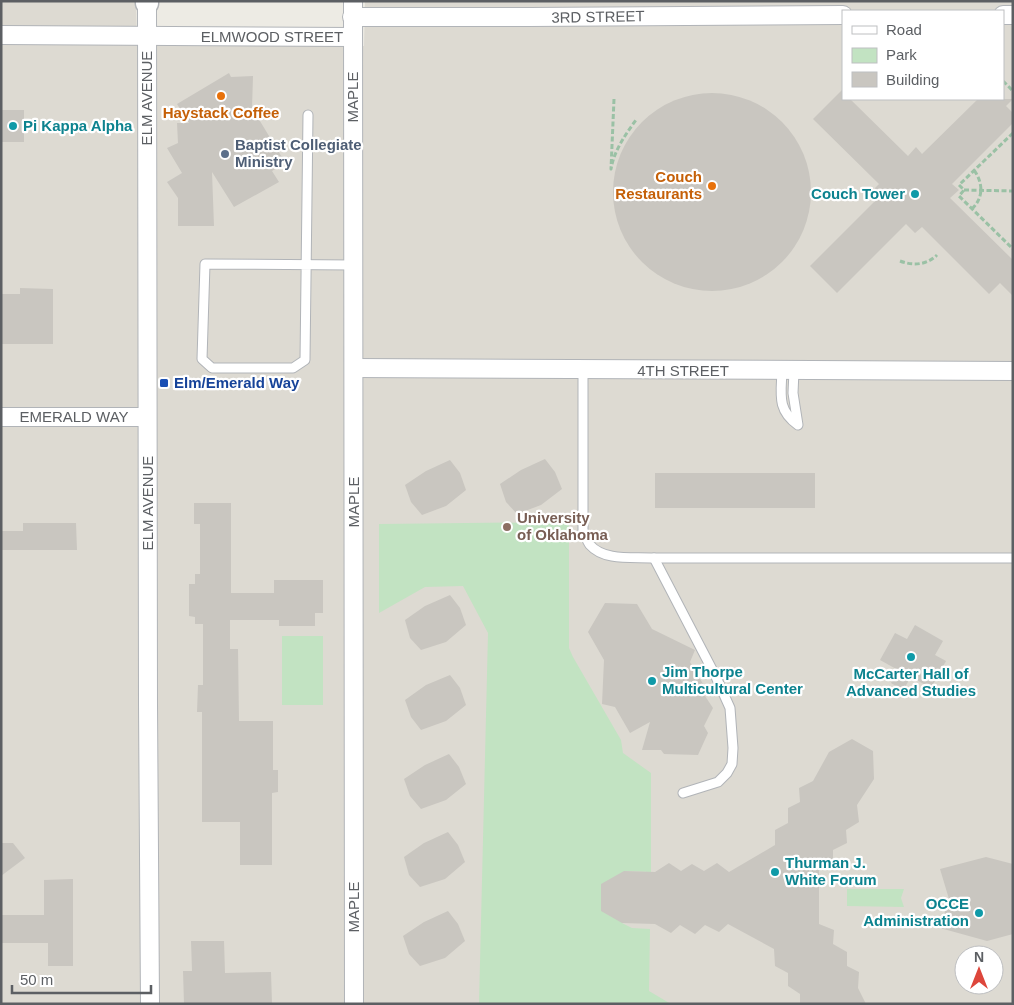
<svg xmlns="http://www.w3.org/2000/svg" width="1014" height="1005" font-family="Arial,sans-serif">
  <style>
    .education { fill: #dddad2; fill-rule: evenodd }
    .green { fill: #c2e3c2 }
    .building { fill: #c9c6c0 }
    .lines { fill: none; stroke-linecap: round; stroke-linejoin: round }
    .service-casing { stroke: #b1b4b8; stroke-width: 11 }
    .minor-casing { stroke: #b1b4b8; stroke-width: 20 }
    .tertiary-casing { stroke: #b1b4b8; stroke-width: 25 }
    .path { stroke: #9ac1a5; stroke-width: 3; stroke-dasharray: 5 2.5; stroke-linecap: butt }
    .service { stroke: #fff; stroke-width: 9 }
    .minor { stroke: #fff; stroke-width: 18 }
    .tertiary { stroke: #fff; stroke-width: 22 }
    .food-dot { fill: #e8710a; stroke: #fff; stroke-width: 2 }
    .culture-dot { fill: #0f9aa8; stroke: #fff; stroke-width: 2 }
    .service-dot { fill: #5c6f8a; stroke: #fff; stroke-width: 2 }
    .transit-dot { fill: #1a4fb4; stroke: #fff; stroke-width: 2 }
    .education-dot { fill: #8d6e63; stroke: #fff; stroke-width: 2 }
    .labels { text-anchor: middle; stroke-width: 4.5; stroke-linejoin: round; paint-order: stroke }
    .street-label { font-size: 15px; fill: #5c5f63; stroke: #fff }
    .food-label { font-size: 15px; font-weight: bold; fill: #c56008; stroke: #fff }
    .culture-label { font-size: 15px; font-weight: bold; fill: #0d838f; stroke: #fff; text-anchor: start }
    .service-label { font-size: 15px; font-weight: bold; fill: #4e5e75; stroke: #fff; text-anchor: start }
    .transit-label { font-size: 15px; font-weight: bold; fill: #164399; stroke: #fff; text-anchor: start }
    .education-label { font-size: 15px; font-weight: bold; fill: #785e54; stroke: #fff; text-anchor: start }
  </style>
  <rect width="100%" height="100%" fill="#edebe4"/>
  <path class="education" d="M 1,1 L 136,1 L 137,44 L 364,46 L 365,1 L 1013,1 L 1013,1004 L 1,1004 ZM 843,11 L 1003,11 L 1003,99 L 843,99 ZM 964,955 L 994,955 L 994,985 L 964,985 Z"/>
  <g class="green">
    <path d="M 569,522 L 569,648 L 573,657 L 621,740 L 623,753 L 651,773 L 651,872 L 625,871 L 622,923 L 632,928 L 650,929 L 649,991 L 671,1004 L 479,1004 L 488,633 L 463,586 L 425,587 L 379,613 L 379,524 Z"/>
    <rect x="282" y="636" width="41" height="69"/>
    <path d="M 847,889 L 904,889 L 901,898 L 904,907 L 847,906 Z"/>
  </g>
  <g class="building">
    <path d="M 229,73 L 231,77 L 253,76 L 252,108 L 283,159 L 281,161 L 283,164 L 272,171 L 279,182 L 234,207 L 212,172 L 214,226 L 178,226 L 178,198 L 167,182 L 182,173 L 167,148 L 178,143 L 177,123 L 189,123 L 177,104 Z"/>
    <path d="M 842,90 L 843,99 L 850,99 L 908,156 L 916,147 L 922,154 L 978,99 L 1013,99 L 1006,106 L 1013,113 L 1013,123 L 952,184 L 959,190 L 950,198 L 1013,260 L 1013,296 L 1000,283 L 989,294 L 922,227 L 915,233 L 906,224 L 837,293 L 810,266 L 879,197 L 872,191 L 879,184 L 813,119 Z"/>
    <circle cx="712" cy="192" r="99"/>
    <rect x="1" y="110" width="23" height="32"/>
    <path d="M 20,288 L 53,289 L 53,344 L 1,344 L 1,294 L 20,294 Z"/>
    <path d="M 545,459 L 555,472 L 562,489 L 541,505 L 517,514 L 506,502 L 500,484 L 521,470 Z"/>
    <path d="M 450,460 L 460,473 L 466,490 L 446,506 L 422,515 L 411,502 L 405,485 L 426,471 Z"/>
    <rect x="655" y="473" width="160" height="35"/>
    <path d="M 194,503 L 231,503 L 231,593 L 274,593 L 274,580 L 323,580 L 323,613 L 315,613 L 315,626 L 279,626 L 279,620 L 230,620 L 230,649 L 238,649 L 239,721 L 273,721 L 273,770 L 278,770 L 278,792 L 272,793 L 272,865 L 240,865 L 240,822 L 202,822 L 202,712 L 197,712 L 198,685 L 203,685 L 203,624 L 195,624 L 195,617 L 189,616 L 189,584 L 195,584 L 195,574 L 200,574 L 200,524 L 194,524 Z"/>
    <path d="M 23,523 L 76,523 L 77,550 L 1,550 L 1,531 L 23,531 Z"/>
    <path d="M 450,595 L 460,608 L 466,625 L 446,642 L 421,650 L 410,638 L 405,620 L 425,606 Z"/>
    <path d="M 605,603 L 637,604 L 652,629 L 695,650 L 690,662 L 706,689 L 703,693 L 713,708 L 704,726 L 708,733 L 698,755 L 664,754 L 661,750 L 642,750 L 650,722 L 630,733 L 615,707 L 602,704 L 604,660 L 588,632 Z"/>
    <path d="M 915,625 L 943,641 L 935,655 L 946,661 L 931,688 L 911,677 L 903,690 L 891,683 L 898,670 L 880,660 L 895,633 L 907,639 Z"/>
    <path d="M 450,675 L 460,688 L 466,705 L 446,721 L 421,730 L 411,717 L 405,700 L 426,685 Z"/>
    <path d="M 852,739 L 873,751 L 874,779 L 857,805 L 859,822 L 846,830 L 847,843 L 833,850 L 833,865 L 819,871 L 819,924 L 834,930 L 833,944 L 847,952 L 847,966 L 859,972 L 858,988 L 866,1004 L 800,1004 L 800,994 L 788,986 L 788,973 L 775,966 L 774,949 L 728,924 L 719,932 L 705,925 L 695,934 L 680,925 L 671,933 L 655,924 L 622,923 L 601,911 L 601,884 L 624,871 L 655,872 L 669,863 L 681,871 L 692,864 L 704,871 L 717,863 L 729,872 L 775,845 L 775,830 L 788,823 L 788,808 L 800,802 L 799,788 L 813,781 L 829,752 Z"/>
    <path d="M 449,754 L 459,767 L 466,784 L 446,800 L 421,809 L 410,796 L 404,779 L 425,765 Z"/>
    <path d="M 448,832 L 458,845 L 465,862 L 445,879 L 420,887 L 409,875 L 404,857 L 424,843 Z"/>
    <path d="M 1,843 L 13,843 L 25,858 L 1,876 Z"/>
    <path d="M 986,857 L 1013,864 L 1013,934 L 987,941 L 940,928 L 949,899 L 940,869 Z"/>
    <path d="M 73,879 L 73,966 L 48,966 L 48,943 L 1,943 L 1,915 L 44,915 L 44,880 Z"/>
    <path d="M 448,911 L 458,924 L 465,941 L 445,958 L 420,966 L 409,954 L 403,936 L 424,922 Z"/>
    <path d="M 191,941 L 224,941 L 225,973 L 271,972 L 272,1004 L 184,1004 L 183,971 L 192,971 Z"/>
  </g>
  <g class="lines">
    <defs>
      <g id="service">
        <path d="M 308,115 L 305,360 L 293,368 L 212,368 L 202,359 L 205,264 L 353,265"/>
        <path d="M 583,370 L 583,530 C 585,535 587,541 590,545 C 604,561 632,557 651,558 L 1013,558"/>
        <path d="M 782,371 C 781,395 777,410 798,425 L 793,393 L 794,371"/>
        <path d="M 654,558 L 716,677 L 730,708 L 733,748 L 732,764 L 727,773 L 718,782 L 683,793"/>
      </g>
      <g id="minor">
        <path d="M 353,1 L 354,1004"/>
        <path d="M 147,3 L 148,704 L 150,1004"/>
        <path d="M 1003,15 L 1013,15"/>
        <path d="M 352,17 L 529,17 L 843,15"/>
        <path d="M 1,35 L 352,37"/>
        <path d="M 354,368 L 1013,371"/>
        <path d="M 1,417 L 147,417"/>
      </g>
      <path id="tertiary" d="M 147,3 L 147,1"/>
    </defs>
    <use href="#service" class="service-casing"/>
    <use href="#minor" class="minor-casing"/>
    <use href="#tertiary" class="tertiary-casing"/>
    <g class="path">
      <path d="M 1003,81 L 1013,91"/>
      <path d="M 614,99 L 611,169 C 614,151 625,135 636,120"/>
      <path d="M 1013,133 L 959,185 L 964,190 L 959,196 L 1013,249"/>
      <path d="M 964,190 L 1013,191"/>
      <path d="M 972,209 C 984,197 983,183 974,170"/>
      <path d="M 900,261 C 913,266 927,265 937,255"/>
    </g>
    <use href="#service" class="service"/>
    <use href="#minor" class="minor"/>
    <use href="#tertiary" class="tertiary"/>
  </g>
  <g class="food-dot">
    <circle cx="221" cy="96" r="5"/>
    <circle cx="712" cy="186" r="5"/>
  </g>
  <g class="culture-dot">
    <circle cx="13" cy="126" r="5"/>
    <circle cx="915" cy="194" r="5"/>
    <circle cx="911" cy="657" r="5"/>
    <circle cx="652" cy="681" r="5"/>
    <circle cx="775" cy="872" r="5"/>
    <circle cx="979" cy="913" r="5"/>
  </g>
  <circle class="service-dot" cx="225" cy="154" r="5"/>
  <rect class="transit-dot" x="159" y="378" width="10" height="10" rx="2.5"/>
  <circle class="education-dot" cx="507" cy="527" r="5"/>
  <g class="labels">
    <g class="street-label">
      <text transform="translate(598 17) rotate(-1)" y="5">3RD STREET</text>
      <text x="272" y="42">ELMWOOD STREET</text>
      <text transform="translate(353 97) rotate(-90)" y="5">MAPLE</text>
      <text transform="translate(147 98) rotate(-90)" y="5">ELM AVENUE</text>
      <text x="683" y="376">4TH STREET</text>
      <text x="74" y="422">EMERALD WAY</text>
      <text transform="translate(354 502) rotate(-90)" y="5">MAPLE</text>
      <text transform="translate(148 503) rotate(-90)" y="5">ELM AVENUE</text>
      <text transform="translate(354 907) rotate(-90)" y="5">MAPLE</text>
    </g>
    <g class="food-label">
      <text x="221" y="118">Haystack Coffee</text>
      <text x="702" y="182" text-anchor="end">Couch<tspan x="702" dy="17">Restaurants</tspan></text>
    </g>
    <g class="culture-label">
      <text x="23" y="131">Pi Kappa Alpha</text>
      <text x="905" y="199" text-anchor="end">Couch Tower</text>
      <text x="662" y="677">Jim Thorpe<tspan x="662" dy="17">Multicultural Center</tspan></text>
      <text x="911" y="679" text-anchor="middle">McCarter Hall of<tspan x="911" dy="17">Advanced Studies</tspan></text>
      <text x="785" y="868">Thurman J.<tspan x="785" dy="17">White Forum</tspan></text>
      <text x="969" y="909" text-anchor="end">OCCE<tspan x="969" dy="17">Administration</tspan></text>
    </g>
    <g class="service-label">
      <text x="235" y="150">Baptist Collegiate<tspan x="235" dy="17">Ministry</tspan></text>
    </g>
    <g class="transit-label">
      <text x="174" y="388">Elm/Emerald Way</text>
    </g>
    <g class="education-label">
      <text x="517" y="523">University<tspan x="517" dy="17">of Oklahoma</tspan></text>
    </g>
  </g>
  <rect width="1014" height="1005" fill="none" stroke="#5c5f63" stroke-width="5"/>
  <rect x="842" y="10" width="162" height="90" fill="#ffffff" stroke="#bebfc1"/>
  <rect x="852" y="26" width="25" height="8" fill="#ffffff" stroke="#bebfc1"/>
  <text x="886" y="35" font-size="15" fill="#5c5f63">Road</text>
  <rect x="852" y="48" width="25" height="15" fill="#c2e3c2" stroke="#bebfc1"/>
  <text x="886" y="60" font-size="15" fill="#5c5f63">Park</text>
  <rect x="852" y="72" width="25" height="15" fill="#c9c6c0" stroke="#bebfc1"/>
  <text x="886" y="85" font-size="15" fill="#5c5f63">Building</text>
  <g transform="translate(979 970)"><circle r="24" fill="#ffffff" stroke="#bebfc1"/>
  <path d="M0-4L9 19L0 12L-9 19Z" fill="#dd463b"/>
  <text y="-8" font-size="14" font-weight="bold" text-anchor="middle" fill="#5c5f63">N</text>
  </g>
  <path d="M12 985v8h139v-8" fill="none" stroke="#5c5f63" stroke-width="2.5"/>
  <text x="20" y="985" font-size="15" fill="#5c5f63" stroke="#ffffff" stroke-width="4" paint-order="stroke">50 m</text>
</svg>
